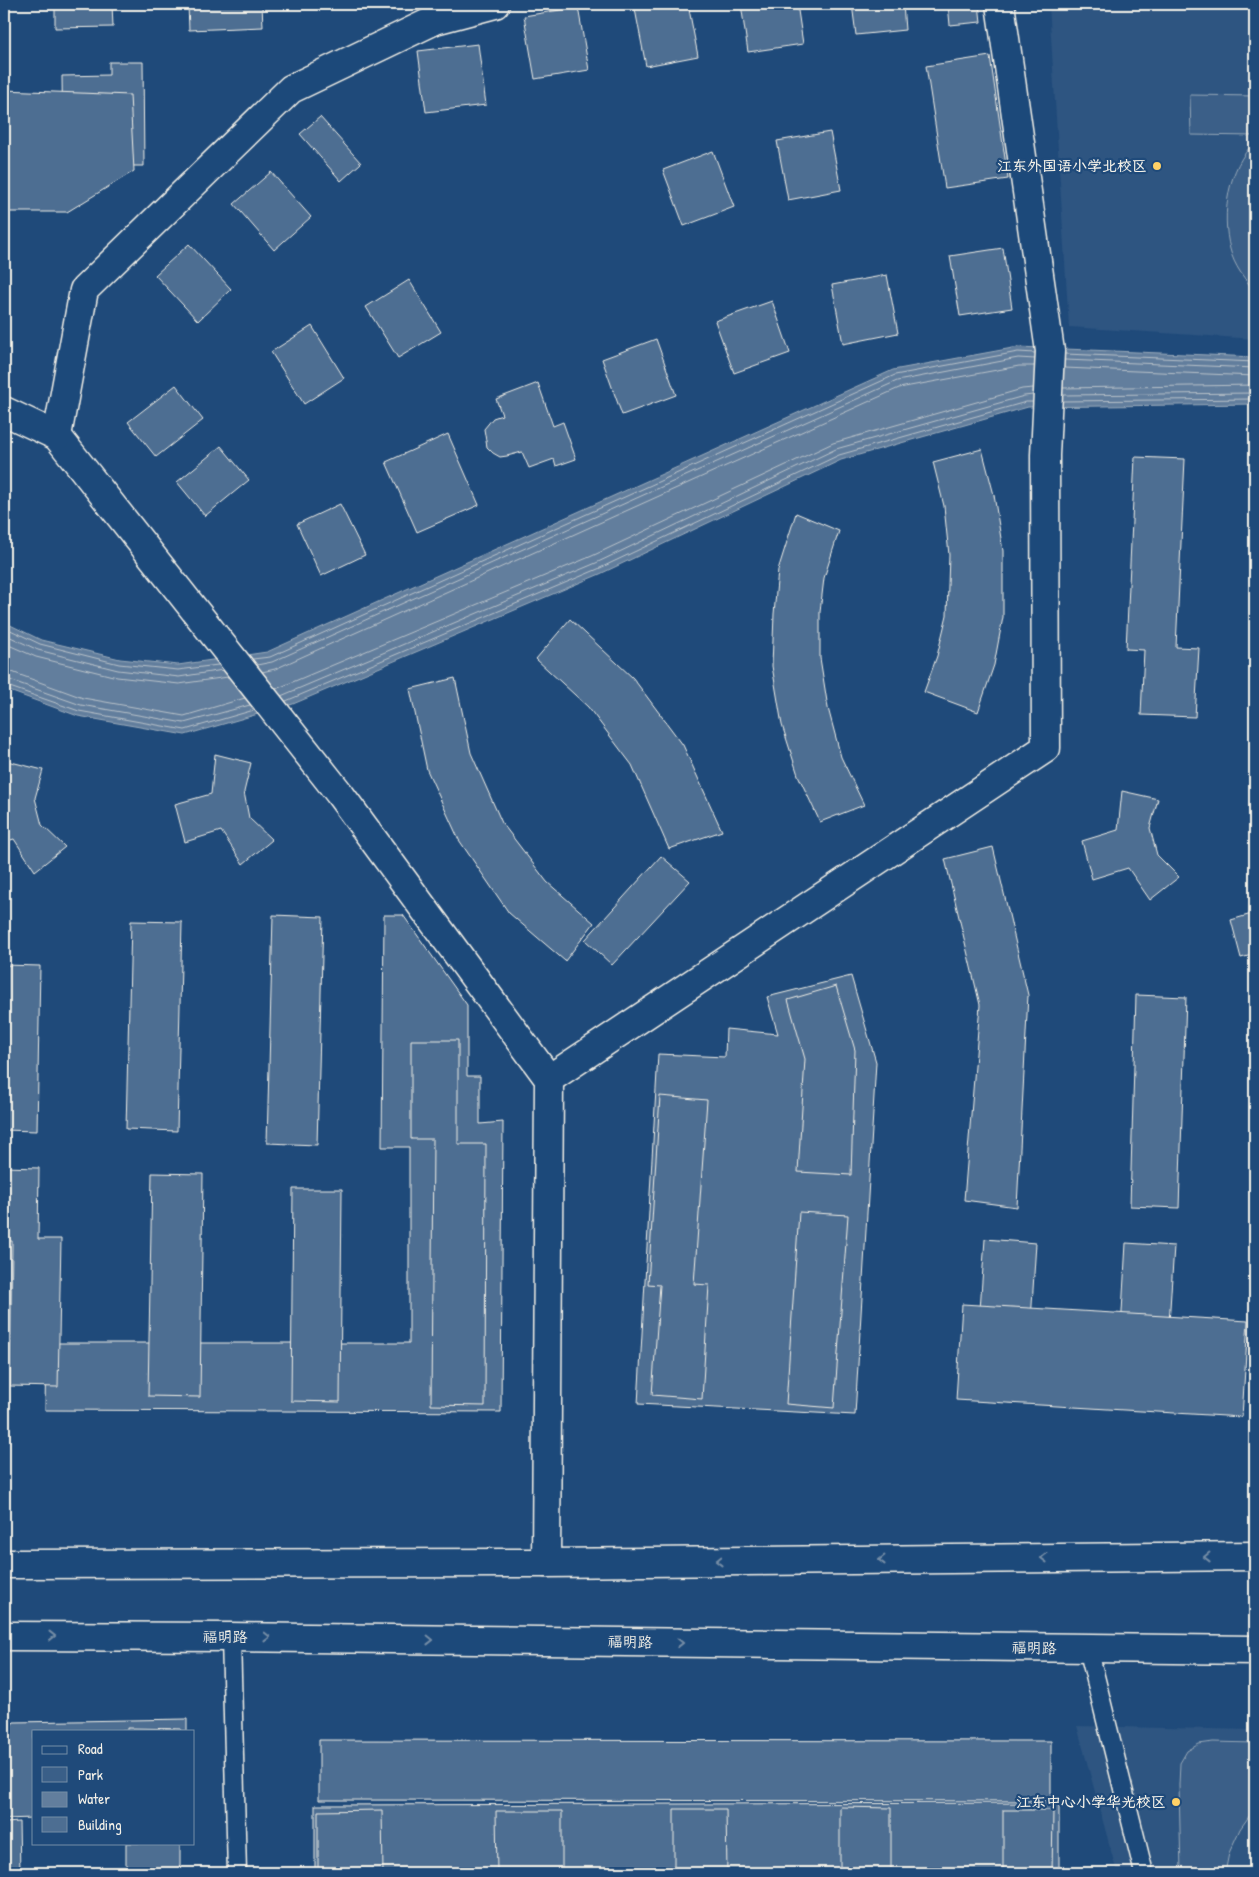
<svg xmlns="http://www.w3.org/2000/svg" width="1259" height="1877" font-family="'Patrick Hand','LXGW WenKai TC',sans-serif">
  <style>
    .built { fill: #2d5581 }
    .green { fill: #3a5f88; stroke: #97a8b8 }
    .water { fill: #627e9d; stroke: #9cacbb }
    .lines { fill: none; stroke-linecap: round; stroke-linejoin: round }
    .shore { stroke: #bac3ca; stroke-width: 1 }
    .building { fill: #4d6e92; stroke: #f4f1e8 }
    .service-casing { stroke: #f4f1e8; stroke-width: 21 }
    .minor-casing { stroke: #f4f1e8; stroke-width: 31 }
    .primary-casing { stroke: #f4f1e8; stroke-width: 31 }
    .service { stroke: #1f4a7a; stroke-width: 18 }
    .minor { stroke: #1f4a7a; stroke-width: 28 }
    .primary { stroke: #1f4a7a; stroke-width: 28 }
    .oneway { stroke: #748da6 }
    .poi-dot { fill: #ffd166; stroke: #1f4a7a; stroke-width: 2 }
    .labels { text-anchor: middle; stroke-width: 4.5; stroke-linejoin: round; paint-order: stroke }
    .poi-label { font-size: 15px; font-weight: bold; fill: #f4f1e8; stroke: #1f4a7a; text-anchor: end }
    .street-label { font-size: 15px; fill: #f4f1e8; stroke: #1f4a7a }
  </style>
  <rect width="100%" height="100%" fill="#1f4a7a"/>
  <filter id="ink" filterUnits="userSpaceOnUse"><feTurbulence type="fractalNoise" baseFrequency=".02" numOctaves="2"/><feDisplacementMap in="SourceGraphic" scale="10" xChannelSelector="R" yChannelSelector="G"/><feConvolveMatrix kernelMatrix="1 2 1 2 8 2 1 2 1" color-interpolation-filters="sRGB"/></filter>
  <g filter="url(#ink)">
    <g class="built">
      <path d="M 1049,4 L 1255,4 L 1255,339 L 1069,327 Z"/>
      <path d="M 1077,1726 L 1255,1730 L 1255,1873 L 1117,1873 Z"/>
    </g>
    <g class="green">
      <path d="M 1190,95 L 1255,96 L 1255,136 L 1191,135 Z"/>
      <path d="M 1255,142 L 1255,292 C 1245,279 1234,266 1230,249 C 1221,214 1228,167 1255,142 Z"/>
      <path d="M 1213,1742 L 1255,1743 L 1255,1808 L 1240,1829 L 1229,1853 L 1225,1873 L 1181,1873 L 1179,1785 L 1180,1763 L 1187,1751 L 1199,1744 Z"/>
    </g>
    <path class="water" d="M 1018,347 L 1255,357 L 1255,404 L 1028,407 L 841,460 L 600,574 L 293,704 L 185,735 L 78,716 L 4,689 L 4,622 L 41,640 L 120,659 L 178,665 L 267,652 L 893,370 Z"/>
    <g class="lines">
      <g class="shore">
        <path d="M 1065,354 L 1255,362"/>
        <path d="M 1065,360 L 1255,368"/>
        <path d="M 1064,368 L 1255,376"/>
        <path d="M 1063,388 L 1255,385"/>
        <path d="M 1063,395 L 1255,393"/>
        <path d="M 1063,401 L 1255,399"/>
        <path d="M 4,627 L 40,644 L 119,664 L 178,670 L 218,665"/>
        <path d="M 4,634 L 38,650 L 118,670 L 179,677 L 223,670"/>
        <path d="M 4,643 L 36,657 L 117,677 L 179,684 L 228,677"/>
        <path d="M 253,659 L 270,657 L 895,375 L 1018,352 L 1035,353"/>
        <path d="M 257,665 L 272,662 L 897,381 L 1018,358 L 1035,359"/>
        <path d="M 4,671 L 12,672 L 83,698 L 184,716 L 245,698"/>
        <path d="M 262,672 L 275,669 L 899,388 L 1019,366 L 1034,366"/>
        <path d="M 4,678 L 81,705 L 184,723 L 250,705"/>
        <path d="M 4,685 L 79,711 L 185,730 L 254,710"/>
        <path d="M 276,689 L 592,556 L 833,443 L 1022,389 L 1033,388"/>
        <path d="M 281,696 L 596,563 L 836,449 L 1024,396 L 1033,395"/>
        <path d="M 286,701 L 598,569 L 839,455 L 1026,402 L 1033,402"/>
      </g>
    </g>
    <g class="building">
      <path d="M 55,4 L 112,4 L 113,27 L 55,28 Z"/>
      <path d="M 188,4 L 262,4 L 263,27 L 189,30 Z"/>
      <path d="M 634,4 L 688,4 L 698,56 L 646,66 Z"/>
      <path d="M 741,4 L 797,4 L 803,44 L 748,52 Z"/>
      <path d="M 852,4 L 903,4 L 905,30 L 856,35 Z"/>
      <path d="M 948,4 L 979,4 L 981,22 L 950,25 Z"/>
      <path d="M 578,7 L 589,70 L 535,79 L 524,16 Z"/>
      <path d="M 478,44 L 486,105 L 426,112 L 418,51 Z"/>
      <path d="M 990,56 L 1008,179 L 945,188 L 926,66 Z"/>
      <path d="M 109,62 L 143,62 L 144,166 L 108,166 L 108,152 L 63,152 L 62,76 L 109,75 Z"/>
      <path d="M 4,90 L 130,95 L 134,171 L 67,212 L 4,212 Z"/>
      <path d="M 320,117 L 361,163 L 341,181 L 300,134 Z"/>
      <path d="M 830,132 L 841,190 L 788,200 L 777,141 Z"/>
      <path d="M 713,151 L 734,207 L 684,226 L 663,170 Z"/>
      <path d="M 271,172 L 311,217 L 274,250 L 234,204 Z"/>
      <path d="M 189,244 L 231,289 L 198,321 L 155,275 Z"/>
      <path d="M 1003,248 L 1012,308 L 960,316 L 950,256 Z"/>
      <path d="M 887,275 L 898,333 L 843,344 L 832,285 Z"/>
      <path d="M 409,280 L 441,332 L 398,358 L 366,307 Z"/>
      <path d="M 772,301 L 790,353 L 734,373 L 715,321 Z"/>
      <path d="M 312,326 L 344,378 L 304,404 L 271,352 Z"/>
      <path d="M 656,339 L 676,395 L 622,415 L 602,359 Z"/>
      <path d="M 538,383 L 553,426 L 563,422 L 576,459 L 556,466 L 554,459 L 529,468 L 522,452 L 507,456 L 500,457 L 493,453 L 487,447 L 484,429 L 493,418 L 502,415 L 496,399 Z"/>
      <path d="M 176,385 L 203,420 L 156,457 L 128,422 Z"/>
      <path d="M 448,434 L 479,505 L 417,532 L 386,462 Z"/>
      <path d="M 221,446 L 249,480 L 205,516 L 177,482 Z"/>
      <path d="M 982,449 L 994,495 L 1003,551 L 1003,617 L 994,665 L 978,712 L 924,692 L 937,656 L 947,615 L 949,555 L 944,506 L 933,462 Z"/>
      <path d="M 1135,457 L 1185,459 L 1176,647 L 1199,648 L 1195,717 L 1141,715 L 1144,650 L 1126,649 Z"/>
      <path d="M 340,504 L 365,555 L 321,576 L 297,524 Z"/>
      <path d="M 796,513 L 839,531 L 824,578 L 820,612 L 820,658 L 828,708 L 841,757 L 864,805 L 820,822 L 798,775 L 782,725 L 772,666 L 774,614 L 778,570 Z"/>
      <path d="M 570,619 L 633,678 L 683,745 L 722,831 L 669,849 L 632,765 L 588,707 L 536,659 Z"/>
      <path d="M 455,678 L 471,753 L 502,823 L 547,882 L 594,923 L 565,961 L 509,913 L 459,840 L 427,770 L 410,689 Z"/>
      <path d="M 215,754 L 251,763 L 244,792 L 249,818 L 272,840 L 243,864 L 221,831 L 185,842 L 175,804 L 211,794 Z"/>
      <path d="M 7,761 L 43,770 L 35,798 L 42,825 L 65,847 L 35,871 L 14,839 L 4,842 L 4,793 Z"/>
      <path d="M 1122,791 L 1158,799 L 1150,828 L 1157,855 L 1179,877 L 1150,900 L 1128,868 L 1092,879 L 1082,841 L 1118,830 Z"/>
      <path d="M 993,847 L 1028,995 L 1017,1207 L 964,1200 L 980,1005 L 945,859 Z"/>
      <path d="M 661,856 L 690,881 L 612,965 L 585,940 Z"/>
      <path d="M 1255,913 L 1255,954 L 1241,958 L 1231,920 Z"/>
      <path d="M 273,915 L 323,917 L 317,1145 L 267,1143 Z"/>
      <path d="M 384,915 L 403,915 L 467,1005 L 467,1076 L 480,1076 L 480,1124 L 503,1122 L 501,1412 L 45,1410 L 46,1343 L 409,1343 L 409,1147 L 382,1147 Z"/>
      <path d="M 131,921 L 182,922 L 177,1131 L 126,1129 Z"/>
      <path d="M 4,965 L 40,966 L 37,1131 L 4,1130 Z"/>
      <path d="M 851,976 L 876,1062 L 855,1415 L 638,1404 L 658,1054 L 725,1057 L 726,1029 L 778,1034 L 767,997 Z"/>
      <path d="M 836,986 L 855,1050 L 851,1175 L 798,1172 L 805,1059 L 788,1000 Z"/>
      <path d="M 1136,995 L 1186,997 L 1179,1208 L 1130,1206 Z"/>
      <path d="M 411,1040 L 458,1040 L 458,1144 L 486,1144 L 485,1406 L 431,1405 L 433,1139 L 411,1139 Z"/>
      <path d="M 660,1096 L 707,1100 L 694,1284 L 709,1285 L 702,1399 L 652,1395 L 660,1285 L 648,1284 Z"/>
      <path d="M 4,1167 L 39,1168 L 38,1239 L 61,1239 L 58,1387 L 10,1386 L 12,1241 L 4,1241 Z"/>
      <path d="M 152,1173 L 203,1174 L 200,1397 L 148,1396 Z"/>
      <path d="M 293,1189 L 342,1189 L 340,1402 L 291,1401 Z"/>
      <path d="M 799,1212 L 848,1215 L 834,1408 L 786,1404 Z"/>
      <path d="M 985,1239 L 1036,1243 L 1026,1398 L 974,1394 Z"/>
      <path d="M 1126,1243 L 1174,1246 L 1164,1401 L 1117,1398 Z"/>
      <path d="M 962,1304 L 1248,1321 L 1242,1417 L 956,1400 Z"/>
      <path d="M 187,1719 L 187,1731 L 34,1731 L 33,1818 L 4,1819 L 4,1733 L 14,1722 Z"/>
      <path d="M 127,1728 L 181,1729 L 181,1731 L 127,1731 Z"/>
      <path d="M 319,1740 L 1051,1741 L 1051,1801 L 319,1800 Z"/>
      <path d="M 4,1746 L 5,1746 L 6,1823 L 19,1822 L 20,1873 L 4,1873 Z"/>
      <path d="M 1059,1803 L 1059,1873 L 315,1873 L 315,1805 Z"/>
      <path d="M 840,1807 L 891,1808 L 891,1873 L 840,1873 Z"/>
      <path d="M 674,1809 L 726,1809 L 727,1873 L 674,1873 Z"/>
      <path d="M 382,1810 L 383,1873 L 318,1873 L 318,1811 Z"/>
      <path d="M 1003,1810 L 1053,1810 L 1052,1873 L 1003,1873 Z"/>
      <path d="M 496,1811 L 562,1811 L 562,1873 L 497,1873 Z"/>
      <rect x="126" y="1843" width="54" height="30"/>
    </g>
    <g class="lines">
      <defs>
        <g id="service">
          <path d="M 231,1637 L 237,1873"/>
          <path d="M 1088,1648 L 1144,1873"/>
        </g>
        <g id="minor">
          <path d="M 4,411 L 57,436 L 339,793 L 549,1079 L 546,1563"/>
          <path d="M 57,436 L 84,290 L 291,89 L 435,20 L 495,4"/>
          <path d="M 549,1079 L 1046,748 L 1045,455 L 1050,351 L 1000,4"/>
        </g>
        <g id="primary">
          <path d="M 4,1564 L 546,1563 L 1255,1556"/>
          <path d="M 4,1636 L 231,1637 L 1255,1650"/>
        </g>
      </defs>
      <use href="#service" class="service-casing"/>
      <use href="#minor" class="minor-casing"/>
      <use href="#primary" class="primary-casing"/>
      <use href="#service" class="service"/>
      <use href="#minor" class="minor"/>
      <use href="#primary" class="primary"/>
    </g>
    <defs><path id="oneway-chevron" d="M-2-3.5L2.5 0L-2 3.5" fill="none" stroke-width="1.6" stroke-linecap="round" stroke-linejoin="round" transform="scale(1.25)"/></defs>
    <g class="oneway">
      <use href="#oneway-chevron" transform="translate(1207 1557) rotate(179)"/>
      <use href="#oneway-chevron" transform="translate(1044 1558) rotate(179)"/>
      <use href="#oneway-chevron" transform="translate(882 1560) rotate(179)"/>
      <use href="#oneway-chevron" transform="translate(719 1561) rotate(179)"/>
      <use href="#oneway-chevron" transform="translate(52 1636)"/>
      <use href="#oneway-chevron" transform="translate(267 1637) rotate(1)"/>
      <use href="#oneway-chevron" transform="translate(430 1640) rotate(1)"/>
      <use href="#oneway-chevron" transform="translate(680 1643) rotate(1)"/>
    </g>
  </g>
  <g class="poi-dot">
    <circle cx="1157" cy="166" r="5"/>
    <circle cx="1176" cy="1802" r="5"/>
  </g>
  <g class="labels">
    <g class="poi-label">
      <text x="1147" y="171">江东外国语小学北校区</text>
      <text x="1166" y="1807">江东中心小学华光校区</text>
    </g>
    <g class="street-label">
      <text x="225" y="1642">福明路</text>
      <text transform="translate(630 1642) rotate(1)" y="5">福明路</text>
      <text transform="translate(1034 1648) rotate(1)" y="5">福明路</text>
    </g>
  </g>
  <rect width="1259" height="1877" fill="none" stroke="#1f4a7a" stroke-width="20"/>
  <rect x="10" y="10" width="1239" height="1857" fill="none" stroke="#f4f1e8" stroke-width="2" filter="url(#ink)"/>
  <rect x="32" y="1730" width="162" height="115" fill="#1f4a7a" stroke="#748da6"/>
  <rect x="42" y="1746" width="25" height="8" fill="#1f4a7a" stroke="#748da6"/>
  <text x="78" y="1754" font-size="15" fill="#f4f1e8">Road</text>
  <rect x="42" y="1767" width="25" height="15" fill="#3a5f88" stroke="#748da6"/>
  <text x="78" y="1780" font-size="15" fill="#f4f1e8">Park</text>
  <rect x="42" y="1792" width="25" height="15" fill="#627e9d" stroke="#748da6"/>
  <text x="78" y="1804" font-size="15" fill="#f4f1e8">Water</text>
  <rect x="42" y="1817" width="25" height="15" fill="#4d6e92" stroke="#748da6"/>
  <text x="78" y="1830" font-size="15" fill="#f4f1e8">Building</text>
</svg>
